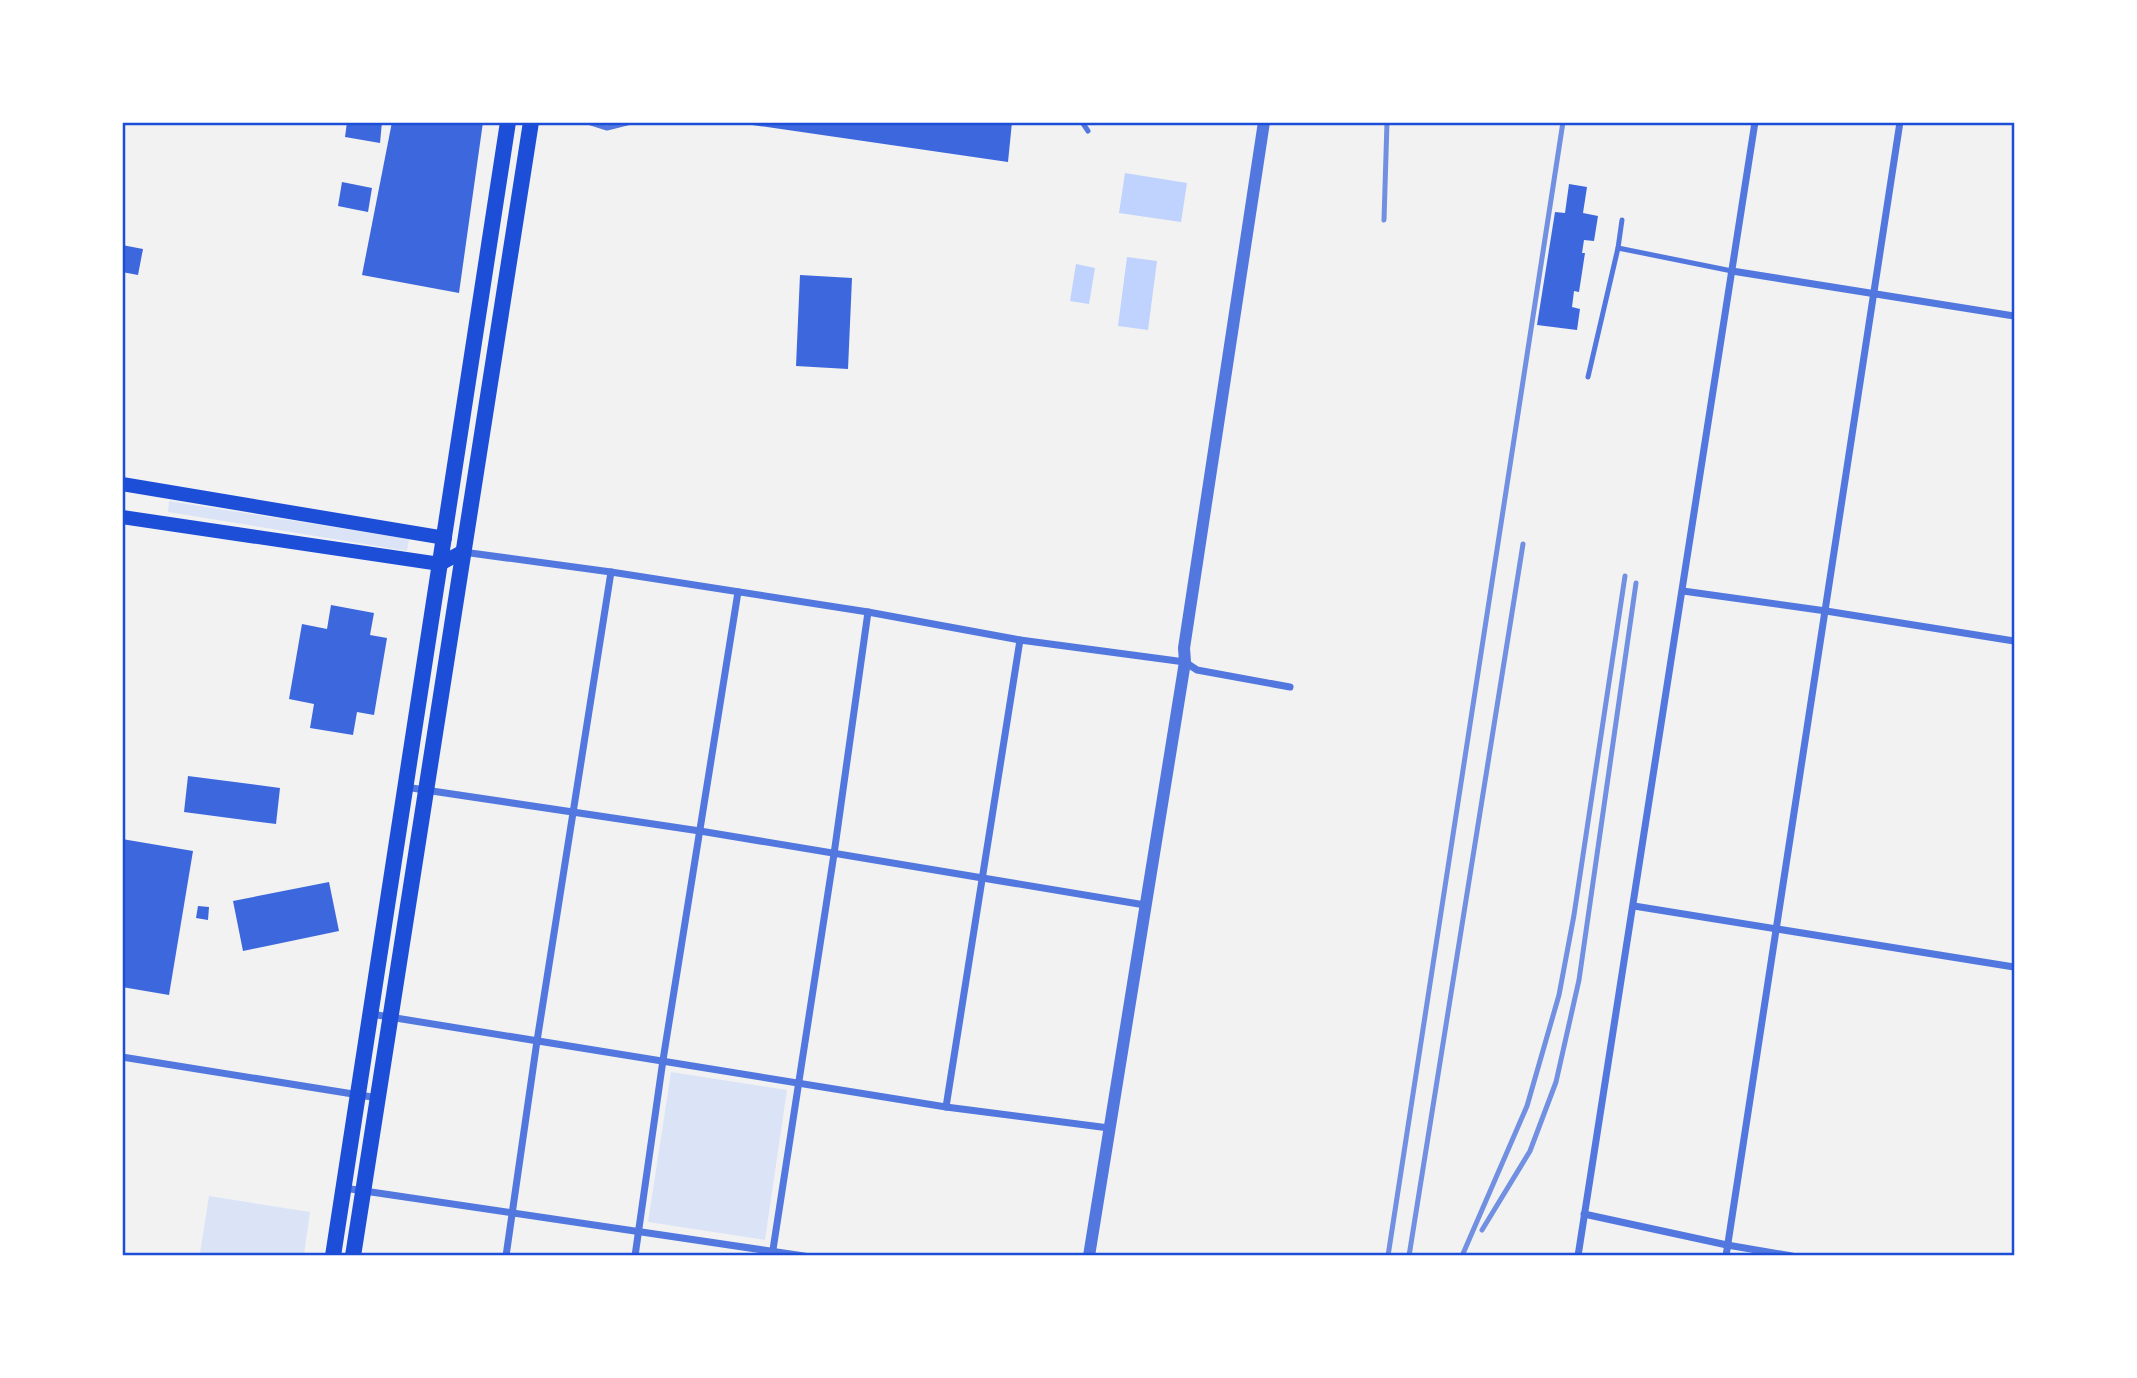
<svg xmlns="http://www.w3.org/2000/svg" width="2137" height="1378" font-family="Signika,sans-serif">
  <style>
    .green { fill: #dbe4f7 }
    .water { fill: #bfd3fe }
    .building { fill: #3d67dc }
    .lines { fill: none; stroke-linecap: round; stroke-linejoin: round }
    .service { stroke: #5277de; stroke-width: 5 }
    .minor { stroke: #5277de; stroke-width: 7 }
    .tertiary { stroke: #5277de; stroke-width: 12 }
    .secondary { stroke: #1d4ed8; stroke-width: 14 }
    .primary { stroke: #1d4ed8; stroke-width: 16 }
    .rail { stroke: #7290e2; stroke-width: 5 }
    .neatline { fill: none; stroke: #1d4ed8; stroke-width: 2.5 }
  </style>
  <rect width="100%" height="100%" fill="#f2f2f2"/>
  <g class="green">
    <path d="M 169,501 L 409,539 L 407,551 L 168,512 Z"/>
    <path d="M 671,1072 L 787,1090 L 765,1240 L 648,1222 Z"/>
    <path d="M 209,1196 L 310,1212 L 304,1255 L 215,1256 L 200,1253 Z"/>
  </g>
  <g class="water">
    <path d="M 1125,173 L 1187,183 L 1181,222 L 1119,213 Z"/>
    <path d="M 1127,257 L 1157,261 L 1148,330 L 1118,326 Z"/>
    <path d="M 1076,264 L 1095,268 L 1089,304 L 1070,301 Z"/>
  </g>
  <g class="building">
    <path d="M 347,122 L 382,122 L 380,143 L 345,137 Z"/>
    <path d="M 392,122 L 483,122 L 459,293 L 362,275 Z"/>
    <path d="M 732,122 L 1012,122 L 1008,162 Z"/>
    <path d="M 342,182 L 372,188 L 368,212 L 338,206 Z"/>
    <path d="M 1569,184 L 1587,187 L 1583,213 L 1598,216 L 1594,241 L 1584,240 L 1582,253 L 1585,253 L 1579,292 L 1574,291 L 1572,307 L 1580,309 L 1577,330 L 1537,325 L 1555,212 L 1565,213 Z"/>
    <path d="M 122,245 L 143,249 L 138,275 L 122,272 Z"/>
    <path d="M 800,275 L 852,278 L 848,369 L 796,366 Z"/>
    <path d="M 331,605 L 374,613 L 370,635 L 387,638 L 374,715 L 357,712 L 353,735 L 310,728 L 314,704 L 289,699 L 302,624 L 327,629 Z"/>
    <path d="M 188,776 L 280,788 L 276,824 L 184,812 Z"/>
    <path d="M 122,839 L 193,851 L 169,995 L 122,987 Z"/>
    <path d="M 329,882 L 339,931 L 243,951 L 233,901 Z"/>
    <path d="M 198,906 L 209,907 L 208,920 L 196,918 Z"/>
  </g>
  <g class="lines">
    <g class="service">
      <path d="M 588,122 L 607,128 L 631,122"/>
      <path d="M 1082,122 L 1088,131"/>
      <path d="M 1618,248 L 1732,271"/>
      <path d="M 1588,377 L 1618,248 L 1622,220"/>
    </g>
    <g class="minor">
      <path d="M 1732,271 L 2014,316"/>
      <path d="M 463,552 L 611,572 L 868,612 L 1020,640 L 1185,662 L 1197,670 L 1290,687"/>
      <path d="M 1683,591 L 1826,611 L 2014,641"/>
      <path d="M 405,787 L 700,831 L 1145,905"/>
      <path d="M 1634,906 L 2014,967"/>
      <path d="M 371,1014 L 946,1107 L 1109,1128"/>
      <path d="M 122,1057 L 378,1098"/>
      <path d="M 946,1107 L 1020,640"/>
      <path d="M 344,1188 L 804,1256"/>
      <path d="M 1584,1214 L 1727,1245 L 1792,1256"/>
      <path d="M 506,1256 L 537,1041 L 611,572"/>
      <path d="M 635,1256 L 663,1060 L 738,592"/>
      <path d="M 772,1256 L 834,854 L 868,612"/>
      <path d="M 1578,1256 L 1755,122"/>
      <path d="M 1726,1256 L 1900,122"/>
    </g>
    <path class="tertiary" d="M 1089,1256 L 1185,662 L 1184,648 L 1264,122"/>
    <g class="secondary">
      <path d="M 122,484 L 445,538"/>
      <path d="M 122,517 L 440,564 L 462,552"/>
    </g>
    <g class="primary">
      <path d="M 333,1256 L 508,122"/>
      <path d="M 353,1256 L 531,122"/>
    </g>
    <g class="rail">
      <path d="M 1384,220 L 1387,122"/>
      <path d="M 1482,1230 L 1530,1151 L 1556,1082 L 1579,980 L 1636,583"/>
      <path d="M 1388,1256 L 1563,122"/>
      <path d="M 1409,1256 L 1523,544"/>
      <path d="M 1462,1256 L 1527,1106 L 1559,995 L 1574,915 L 1625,576"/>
    </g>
  </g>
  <rect width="2137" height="1378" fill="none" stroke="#ffffff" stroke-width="248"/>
  <rect x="124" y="124" width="1889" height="1130" class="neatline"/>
</svg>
